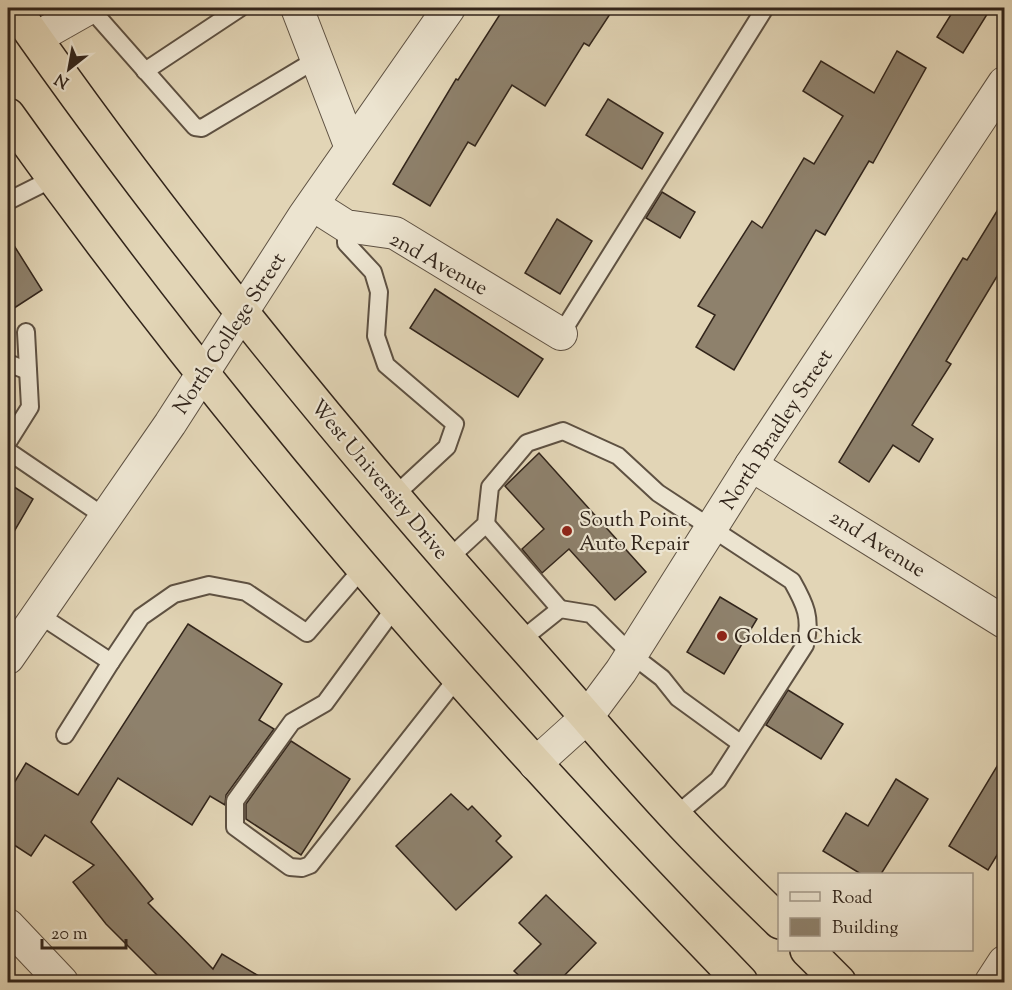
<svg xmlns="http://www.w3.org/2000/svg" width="1012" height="990" font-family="'Sorts Mill Goudy',serif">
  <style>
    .building { fill: #8e816c; stroke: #32251b; stroke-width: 1.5 }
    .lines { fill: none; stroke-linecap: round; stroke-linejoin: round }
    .service-casing { stroke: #5e5142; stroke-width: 20 }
    .minor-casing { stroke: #5e5142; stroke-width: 34 }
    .trunk-casing { stroke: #32251b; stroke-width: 36 }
    .service { stroke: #ece4d0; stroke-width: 16 }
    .minor { stroke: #ece4d0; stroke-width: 32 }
    .trunk { stroke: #e2d5b6; stroke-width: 33 }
    .poi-dot { fill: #8f2418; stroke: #ece4d0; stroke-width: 2 }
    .labels { text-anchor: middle; stroke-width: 4.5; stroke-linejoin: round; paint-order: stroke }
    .street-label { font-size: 21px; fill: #32251b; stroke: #ece4d0 }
    .poi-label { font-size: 21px; fill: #32251b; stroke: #ece4d0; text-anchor: start }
  </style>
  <rect width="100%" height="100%" fill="#e2d5b6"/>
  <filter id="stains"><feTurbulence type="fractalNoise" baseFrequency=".00333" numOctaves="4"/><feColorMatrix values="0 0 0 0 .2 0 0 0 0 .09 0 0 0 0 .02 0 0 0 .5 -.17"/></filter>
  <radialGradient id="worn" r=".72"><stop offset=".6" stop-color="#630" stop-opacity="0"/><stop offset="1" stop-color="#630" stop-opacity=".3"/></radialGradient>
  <g class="building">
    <path d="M 504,8 L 614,8 L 589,46 L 584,43 L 545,106 L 512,85 L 475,146 L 468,142 L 430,206 L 393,184 L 456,79 L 458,80 Z"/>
    <path d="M 955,8 L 991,8 L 963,53 L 937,37 Z"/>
    <path d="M 897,51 L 926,68 L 873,163 L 869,161 L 825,235 L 816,230 L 734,370 L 696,347 L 715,315 L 698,306 L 752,221 L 762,228 L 804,158 L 814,164 L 843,116 L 803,91 L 821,61 L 874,93 Z"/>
    <path d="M 608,99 L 663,133 L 642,169 L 586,135 Z"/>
    <path d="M 662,192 L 695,212 L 680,238 L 646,218 Z"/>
    <path d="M 1005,198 L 1005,263 L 946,361 L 951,364 L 912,425 L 933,439 L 919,462 L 893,445 L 869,482 L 839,462 L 963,258 L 967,260 Z"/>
    <path d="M 557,219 L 592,241 L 560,294 L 525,273 Z"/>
    <path d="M 8,236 L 42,290 L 8,312 Z"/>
    <path d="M 435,289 L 543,359 L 518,397 L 410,328 Z"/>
    <path d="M 539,453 L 646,572 L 615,600 L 569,549 L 542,573 L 522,549 L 544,529 L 505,486 Z"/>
    <path d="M 8,483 L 33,499 L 8,542 Z"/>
    <path d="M 720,597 L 757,619 L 724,674 L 687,652 Z"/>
    <path d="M 188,624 L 282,684 L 259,720 L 274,729 L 226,795 L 225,805 L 210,796 L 192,825 L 118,778 L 91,822 L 153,899 L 148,903 L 213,969 L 222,954 L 269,982 L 164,982 L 106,924 L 73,882 L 94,865 L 45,835 L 31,856 L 8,841 L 8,793 L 26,763 L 78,795 Z"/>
    <path d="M 788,690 L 843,724 L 821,759 L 766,725 Z"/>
    <path d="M 291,741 L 350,779 L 301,855 L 246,819 L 246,804 Z"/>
    <path d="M 1005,753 L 1005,842 L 988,870 L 949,846 Z"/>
    <path d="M 896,779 L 928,799 L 881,874 L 861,874 L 823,851 L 846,813 L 868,826 Z"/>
    <path d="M 451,794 L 468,810 L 472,806 L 501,836 L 496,841 L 512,857 L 456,910 L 396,846 Z"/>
    <path d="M 546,895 L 596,943 L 558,982 L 526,982 L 514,971 L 541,944 L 519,923 Z"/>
  </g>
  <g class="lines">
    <defs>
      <g id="service">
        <path d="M 90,8 L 195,127 L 202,128 L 317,59"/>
        <path d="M 145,71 L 240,8"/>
        <path d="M 8,201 L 54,178"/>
        <path d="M 346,226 L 346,243 L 373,272 L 379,292 L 376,336 L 386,365 L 455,424 L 447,447 L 393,497"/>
        <path d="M 561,334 L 765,8"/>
        <path d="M 8,363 L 28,371"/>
        <path d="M 8,442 L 30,407 L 26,332"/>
        <path d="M 8,451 L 105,517"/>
        <path d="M 486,524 L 560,609"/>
        <path d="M 447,560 L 486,524 L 490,487 L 527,443 L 563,431 L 618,456 L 658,493 L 792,581 C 805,604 812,618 805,645 L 718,780 L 675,816"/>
        <path d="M 396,606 L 325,703 L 292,722 L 235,801 L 235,827 L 290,867 L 302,868 L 310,865 L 458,677"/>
        <path d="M 38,614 L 111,662 L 141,617 L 174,594 L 209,585 L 246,592 L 307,633 L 362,569"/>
        <path d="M 520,641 L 560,609 L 591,614 L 632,655 L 662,678 L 678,698 L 740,743"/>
        <path d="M 65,735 L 111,662"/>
      </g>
      <g id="minor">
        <path d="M 297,8 L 351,148"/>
        <path d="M 36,38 L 89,8"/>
        <path d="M 313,205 L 346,226 L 395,233 L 561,334"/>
        <path d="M 751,465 L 1004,622"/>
        <path d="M 8,658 L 170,424 L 304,216 L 449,8"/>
        <path d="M 535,764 L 586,718 L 621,671 L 751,465 L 1004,83"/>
        <path d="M 8,925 L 62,982"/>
        <path d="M 991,982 L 1004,962"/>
      </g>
      <g id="trunk">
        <path d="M 14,8 C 168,229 340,439 519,640 C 571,698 621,758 674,815 C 708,852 744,887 780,922"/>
        <path d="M 8,115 C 228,424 478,710 741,982"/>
        <path d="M 807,950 L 839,982"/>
      </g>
    </defs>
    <use href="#service" class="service-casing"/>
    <use href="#minor" class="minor-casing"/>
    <use href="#trunk" class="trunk-casing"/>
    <use href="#service" class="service"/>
    <use href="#minor" class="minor"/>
    <use href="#trunk" class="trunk"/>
  </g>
  <g class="poi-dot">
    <circle cx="567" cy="531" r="6"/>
    <circle cx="722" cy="636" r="6"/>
  </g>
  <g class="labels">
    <g class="street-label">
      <text transform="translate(439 263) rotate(29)" y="7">2nd Avenue</text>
      <text transform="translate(229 333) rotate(-57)" y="7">North College Street</text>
      <text transform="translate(776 429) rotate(-57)" y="7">North Bradley Street</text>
      <text transform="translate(380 479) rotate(50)" y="7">West University Drive</text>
      <text transform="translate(878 543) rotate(32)" y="7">2nd Avenue</text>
    </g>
    <g class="poi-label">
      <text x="579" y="526">South Point<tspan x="579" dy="24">Auto Repair</tspan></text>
      <text x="734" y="643">Golden Chick</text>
    </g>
  </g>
  <rect width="1012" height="990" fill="none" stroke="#e2d5b6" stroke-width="30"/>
  <rect x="9" y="9" width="994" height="972" fill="none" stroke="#32251b" stroke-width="3"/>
  <rect x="15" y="15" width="982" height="960" fill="none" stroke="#32251b" stroke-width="1.5"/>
  <rect x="778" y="873" width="195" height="78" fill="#ece4d0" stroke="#a29888" stroke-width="1.5"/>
  <rect x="790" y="892" width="30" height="9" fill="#ece4d0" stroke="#a29888" stroke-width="1.5"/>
  <text x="832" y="903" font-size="18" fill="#32251b">Road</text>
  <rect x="790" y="918" width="30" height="18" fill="#8e816c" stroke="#a29888" stroke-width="1.5"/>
  <text x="832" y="933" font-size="18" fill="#32251b">Building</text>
  <g transform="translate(69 69) rotate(211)" stroke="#ece4d0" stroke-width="4.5" paint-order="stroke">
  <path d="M0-4.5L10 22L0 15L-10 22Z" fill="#32251b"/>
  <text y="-9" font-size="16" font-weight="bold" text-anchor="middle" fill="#32251b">N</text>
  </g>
  <path d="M42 939v9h84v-9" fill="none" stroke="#32251b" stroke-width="3"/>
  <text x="51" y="939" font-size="18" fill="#32251b" stroke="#ece4d0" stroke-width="4.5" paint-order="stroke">20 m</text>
  <rect width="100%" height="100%" filter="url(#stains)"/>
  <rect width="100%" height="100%" fill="url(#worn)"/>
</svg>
